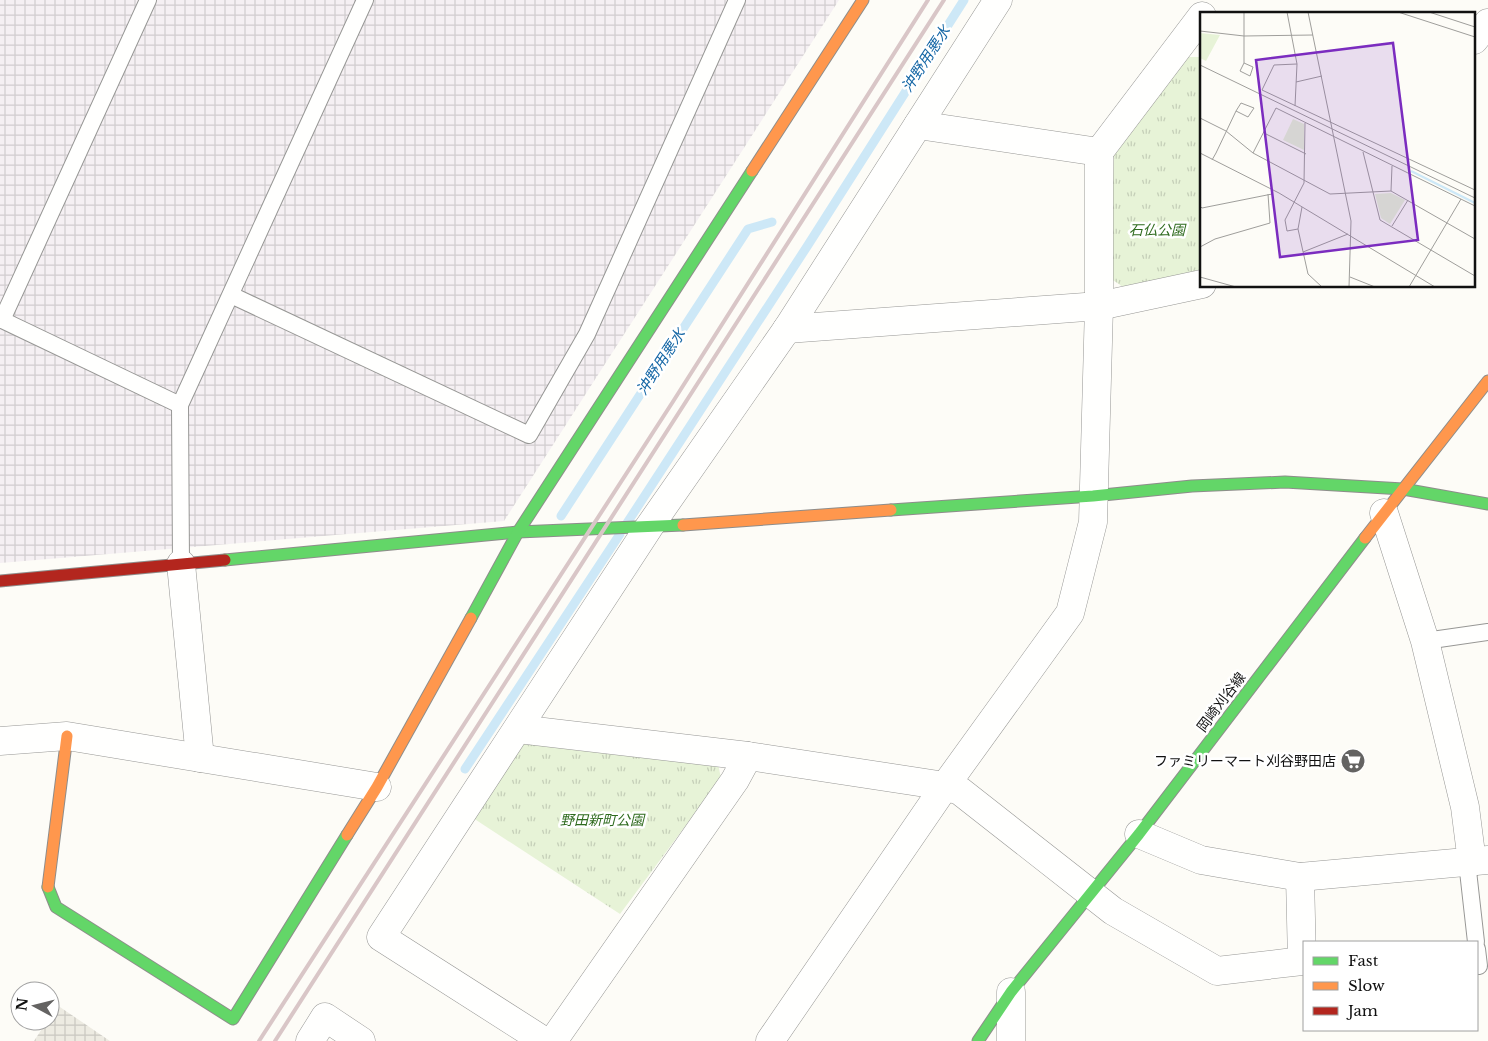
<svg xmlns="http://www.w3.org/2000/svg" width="1488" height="1041" font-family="'Libre Baskerville','Noto Sans JP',serif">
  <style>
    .industrial { fill: url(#industrial-grid) }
    .park { fill: url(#park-tufts) }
    .plaza { fill: url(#plaza-grid) }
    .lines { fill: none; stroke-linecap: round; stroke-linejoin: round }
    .stream { stroke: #cde8f7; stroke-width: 9 }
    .lane-casing { stroke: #979795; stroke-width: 18 }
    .street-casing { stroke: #979795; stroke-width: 29 }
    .fast-casing { stroke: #8e8d8b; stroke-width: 13 }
    .slow-casing { stroke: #8e8d8b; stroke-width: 13 }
    .jam-casing { stroke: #8e8d8b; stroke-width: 13 }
    .lane { stroke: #fffffe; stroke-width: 16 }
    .street { stroke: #fffffe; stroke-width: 28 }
    .fast { stroke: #63d668; stroke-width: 11 }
    .slow { stroke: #ff974d; stroke-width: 11 }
    .jam { stroke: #b3261e; stroke-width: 11 }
    .rail { stroke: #d9c6c7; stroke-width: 4 }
    .labels { text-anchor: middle; stroke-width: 5; stroke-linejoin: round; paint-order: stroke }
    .park-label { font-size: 14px; font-style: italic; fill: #2f6b1f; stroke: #fff }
    .street-label { font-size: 14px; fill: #111; stroke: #fff }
    .poi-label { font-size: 14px; fill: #111; stroke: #fff; text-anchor: end }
    .water-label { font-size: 15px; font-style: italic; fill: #1768a6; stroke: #fff }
    .inset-river { fill: none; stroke: #cde8f7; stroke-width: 2.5 }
    .inset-road { fill: none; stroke: #9f9e9b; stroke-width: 1 }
    .view { fill: #7b2cbf; fill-opacity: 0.15; stroke: #7b2cbf; stroke-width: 2.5 }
    .inset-edge { fill: none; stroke: #111; stroke-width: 2.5 }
  </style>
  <defs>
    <pattern id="industrial-grid" width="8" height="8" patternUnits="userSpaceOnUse" patternTransform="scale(1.25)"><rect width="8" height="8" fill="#f5f0f3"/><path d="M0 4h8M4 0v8" fill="none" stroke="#d1cdcf"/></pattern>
    <pattern id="park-tufts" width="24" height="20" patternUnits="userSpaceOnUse" patternTransform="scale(1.25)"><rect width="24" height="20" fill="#e7f3d7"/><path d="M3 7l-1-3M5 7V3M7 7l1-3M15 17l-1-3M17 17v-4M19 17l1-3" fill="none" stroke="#c5cfb8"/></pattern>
    <pattern id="plaza-grid" width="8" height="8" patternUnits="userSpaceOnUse" patternTransform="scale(1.25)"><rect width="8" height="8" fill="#edebe2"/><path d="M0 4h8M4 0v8" fill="none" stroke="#cac8c1"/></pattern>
  </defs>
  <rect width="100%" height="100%" fill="#fdfcf7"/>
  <path class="industrial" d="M 0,0 L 839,0 L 504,521 L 0,563 Z"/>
  <g class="park">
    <path d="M 1184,57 L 1200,57 L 1202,59 L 1202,270 L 1123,287 L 1110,278 L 1114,154 Z"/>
    <path d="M 525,740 L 718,764 L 721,778 L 620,914 L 473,818 Z"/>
  </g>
  <path class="plaza" d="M 57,1005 L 110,1041 L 34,1041 L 47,1021 L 50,1021 L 50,1016 Z"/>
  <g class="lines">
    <g class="stream">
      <path d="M 561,516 L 748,229 L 772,222"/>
      <path d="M 627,523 L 808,245 L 964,0"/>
      <path d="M 465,769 L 620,534"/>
    </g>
    <defs>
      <g id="lane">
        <path d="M 231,295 L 529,435 L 587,334 L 737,0"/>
        <path d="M 0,319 L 180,405"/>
        <path d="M 2,320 L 148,0"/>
        <path d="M 181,564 L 180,405 L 365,0"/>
        <path d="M 1425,641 L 1488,632"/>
        <path d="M 1467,862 L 1476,942"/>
        <path d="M 1477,949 L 1479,966"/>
      </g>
      <g id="street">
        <path d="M 1474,40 L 1488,23"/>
        <path d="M 1099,152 L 1202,16"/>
        <path d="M 787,329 L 1099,306 L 1202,284"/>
        <path d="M 1384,513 L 1425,641 L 1465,807 L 1472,862"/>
        <path d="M 181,564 L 200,758"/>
        <path d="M 518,729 L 748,756 L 945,786 L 960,791 L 1113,911 L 1217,971 L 1302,961 L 1300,877"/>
        <path d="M 0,741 L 67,736 L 377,787"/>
        <path d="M 1139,834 L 1201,860 L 1300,877 L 1488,860"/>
        <path d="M 1011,992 L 1011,1041"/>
        <path d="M 310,1041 L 325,1017 L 361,1041"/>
        <path d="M 544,1041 L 381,937 L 649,527 L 787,329 L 998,0"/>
        <path d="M 553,1041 L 735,780 L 748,756"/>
        <path d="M 770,1041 L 945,786 L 1070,613 L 1093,522 L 1099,306 L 1099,152 L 918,125"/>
      </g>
      <g id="fast">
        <path d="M 891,510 L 1093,496 L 1192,486 L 1285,482 L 1403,489 L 1488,504"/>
        <path d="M 225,560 L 518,532 L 683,525"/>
        <path d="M 471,618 L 518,532 L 752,171"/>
        <path d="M 48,887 L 56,907 L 233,1019 L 347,835"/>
        <path d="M 978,1041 L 1011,992 L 1139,834 L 1365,538"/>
      </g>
      <g id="slow">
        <path d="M 752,171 L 863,0"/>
        <path d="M 683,525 L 891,510"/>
        <path d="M 1365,538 L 1488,381"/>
        <path d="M 347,835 L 377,787 L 471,618"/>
        <path d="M 48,887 L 67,736"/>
      </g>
      <path id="jam" d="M 0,581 L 225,560"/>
    </defs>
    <use href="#lane" class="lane-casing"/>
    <use href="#street" class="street-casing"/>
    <use href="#fast" class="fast-casing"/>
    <use href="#slow" class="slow-casing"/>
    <use href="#jam" class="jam-casing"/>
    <use href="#lane" class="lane"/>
    <use href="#street" class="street"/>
    <use href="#fast" class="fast"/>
    <use href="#slow" class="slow"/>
    <use href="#jam" class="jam"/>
    <g class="rail">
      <path d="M 259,1041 L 674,400 L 928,0"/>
      <path d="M 275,1041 L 944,0"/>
    </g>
  </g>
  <defs>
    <symbol id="supermarket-disc" viewBox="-11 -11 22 22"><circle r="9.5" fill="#646362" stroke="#fff"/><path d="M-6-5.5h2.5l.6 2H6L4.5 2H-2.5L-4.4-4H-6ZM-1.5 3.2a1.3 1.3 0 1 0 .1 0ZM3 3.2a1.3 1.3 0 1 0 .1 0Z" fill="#fff"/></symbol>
  </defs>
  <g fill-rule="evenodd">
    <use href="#supermarket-disc" x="1339" y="747" width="28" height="28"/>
  </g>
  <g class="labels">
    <g class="park-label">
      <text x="1157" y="235">石仏公園</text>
      <text x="602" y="825">野田新町公園</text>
    </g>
    <g class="street-label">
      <text transform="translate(1221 702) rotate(-53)" y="5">岡崎刈谷線</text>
    </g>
    <g class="poi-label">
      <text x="1336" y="766">ファミリーマート刈谷野田店</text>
    </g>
    <g class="water-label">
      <text transform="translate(926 59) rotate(-57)" y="5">沖野用悪水</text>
      <text transform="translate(661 362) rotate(-57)" y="5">沖野用悪水</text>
    </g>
  </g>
  <g transform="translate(1200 12)">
    <rect width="275" height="275" fill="#fdfcf7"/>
    <path d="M 0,21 L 20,23 L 6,49 L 0,46 ZM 93,107 L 104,112 L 104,138 L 83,128 ZM 191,181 L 205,188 L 190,212 L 181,206 L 175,182 Z" fill="#e7f3d7"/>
    <path class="inset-river" d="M 211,159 L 275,191"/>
    <path class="inset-road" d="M 44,0 L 44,51 L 40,59 L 50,64 L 53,55 L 44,51M 87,0 L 97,52 L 95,94M 108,0 L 151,209 L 149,275M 198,0 L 275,25M 229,0 L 275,15M 0,19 L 44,24 L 113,23M 97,52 L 74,53 L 62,78 L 275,178M 0,53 L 275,186M 96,70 L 122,64M 0,106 L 26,119 L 53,141 L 130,182 L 191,179 L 192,154M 64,121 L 106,142M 163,140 L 180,208 L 275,264M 0,141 L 79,181 L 235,275M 53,141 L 76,96 L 275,194M 12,148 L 16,141 L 36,99 L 41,91 L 54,96 L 48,105 L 36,99M 191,179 L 275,227M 0,194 L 2,196 L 72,182M 102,195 L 98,217 L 108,262 L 122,275M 192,214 L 208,188M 98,217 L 87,219 L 85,208 L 104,171 L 105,111M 0,235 L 15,227 L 70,211 L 68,182M 103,240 L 148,222M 0,265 L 36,275M 150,265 L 175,275M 209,275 L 261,187"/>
    <path class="view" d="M 193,31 L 218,228 L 80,245 L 56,48 Z"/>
    <rect width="275" height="275" class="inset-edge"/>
  </g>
  <rect x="1303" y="941" width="175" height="90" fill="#ffffff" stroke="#a0a0a0"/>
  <rect x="1313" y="957" width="25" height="8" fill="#63d668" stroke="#a0a0a0"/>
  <text x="1348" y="966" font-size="15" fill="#111111">Fast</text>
  <rect x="1313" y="982" width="25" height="8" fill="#ff974d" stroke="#a0a0a0"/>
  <text x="1348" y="991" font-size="15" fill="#111111">Slow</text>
  <rect x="1313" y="1007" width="25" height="8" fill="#b3261e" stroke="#a0a0a0"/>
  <text x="1348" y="1016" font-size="15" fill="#111111">Jam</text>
  <g transform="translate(35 1006) rotate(277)"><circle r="24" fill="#ffffff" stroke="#a0a0a0"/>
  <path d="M0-4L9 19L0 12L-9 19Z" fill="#646362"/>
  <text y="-8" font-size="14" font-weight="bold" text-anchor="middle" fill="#111111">N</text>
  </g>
</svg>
